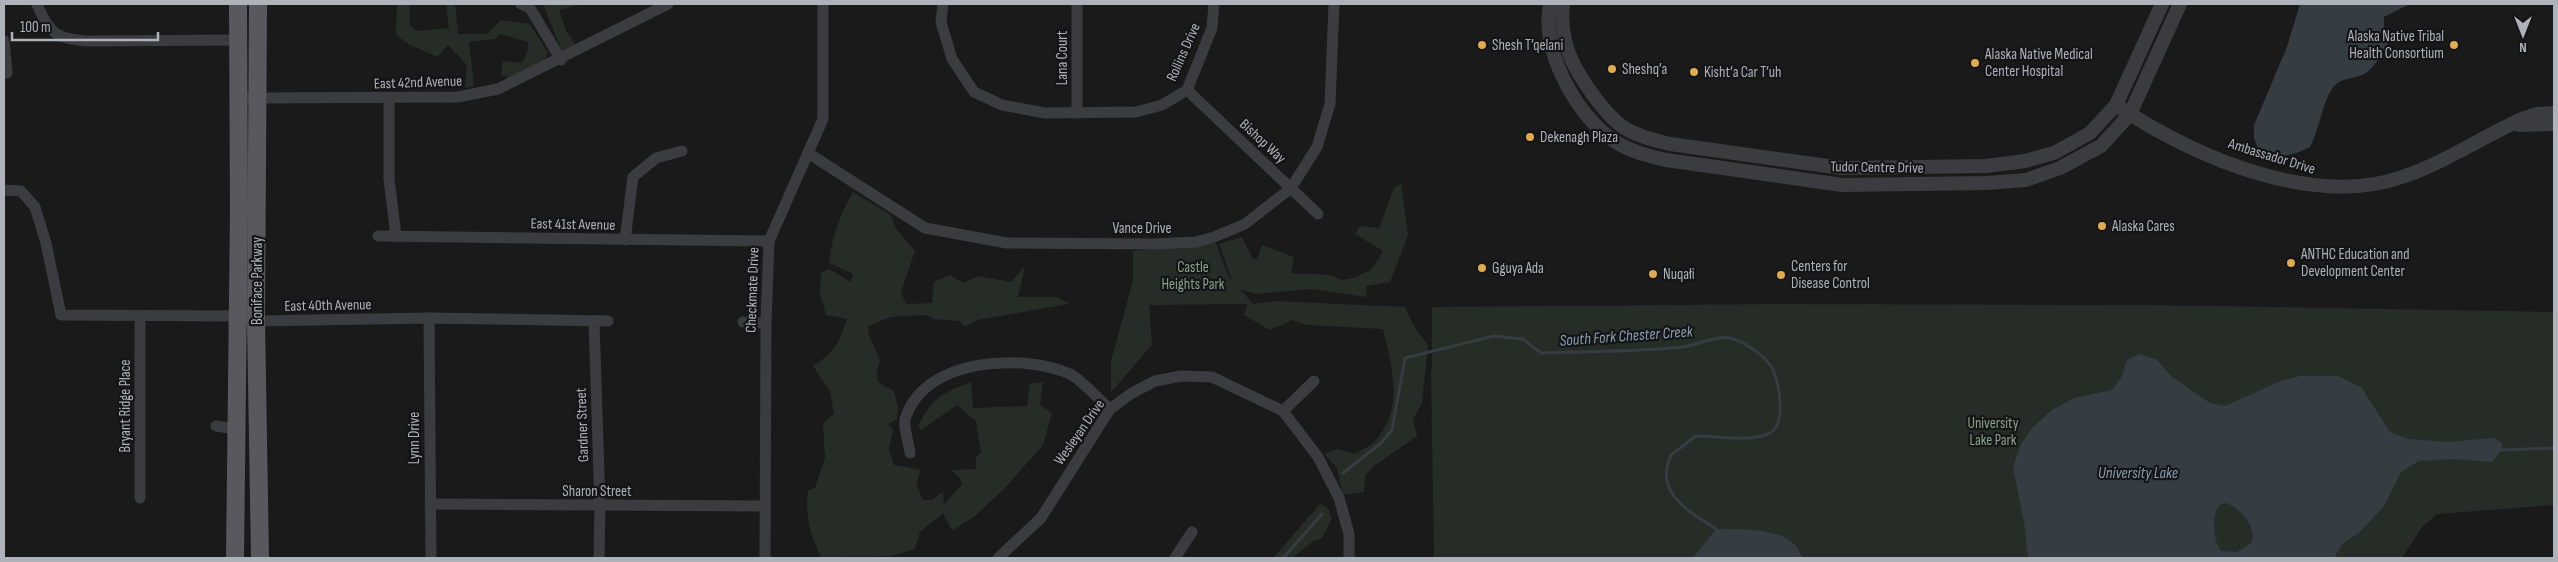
<svg xmlns="http://www.w3.org/2000/svg" width="2558" height="562" font-family="'Sofia Sans Condensed',sans-serif">
  <style>
    .green { fill: #262d27 }
    .water { fill: #353d43; fill-rule: evenodd }
    .lines { fill: none; stroke-linecap: round; stroke-linejoin: round }
    .stream { stroke: #353d43; stroke-width: 3 }
    .minor { stroke: #3b3c40; stroke-width: 11 }
    .tertiary { stroke: #3b3c40; stroke-width: 14 }
    .primary { stroke: #57595f; stroke-width: 18 }
    .poi-dot { fill: #e0ab4e; stroke: #151517; stroke-width: 2 }
    .labels { text-anchor: middle; stroke-width: 4.5; stroke-linejoin: round; paint-order: stroke }
    .poi-label { font-size: 15px; fill: #aeb2ba; stroke: #151517; text-anchor: start }
    .street-label { font-size: 15px; fill: #aeb2ba; stroke: #151517 }
    .park-label { font-size: 15px; fill: #87a288; stroke: #151517 }
    .water-label { font-size: 16px; font-style: italic; fill: #899fb1; stroke: #151517 }
  </style>
  <rect width="100%" height="100%" fill="#1a1a1b"/>
  <g class="green">
    <path d="M 397,4 L 410,4 L 410,26 L 417,31 L 449,28 L 446,4 L 455,4 L 458,34 L 487,34 L 501,20 L 530,24 L 548,53 L 541,67 L 514,79 L 501,75 L 503,61 L 522,63 L 528,50 L 528,42 L 500,34 L 496,39 L 469,42 L 474,86 L 465,88 L 467,65 L 448,45 L 438,57 L 410,45 L 396,35 Z"/>
    <path d="M 543,4 L 581,4 L 559,10 L 566,31 L 575,44 L 562,51 Z"/>
    <path d="M 1401,184 L 1408,235 L 1390,282 L 1366,286 L 1367,297 L 1312,289 L 1256,294 L 1240,289 L 1253,304 L 1275,301 L 1405,307 L 1415,328 L 1428,345 L 1422,403 L 1413,419 L 1417,436 L 1374,466 L 1365,476 L 1364,492 L 1343,495 L 1337,468 L 1324,454 L 1337,449 L 1354,454 C 1360,450 1369,447 1374,442 C 1405,411 1392,366 1383,329 L 1307,325 L 1292,320 L 1270,330 L 1244,315 L 1248,304 L 1149,305 L 1152,345 L 1111,392 L 1111,361 L 1133,281 L 1133,251 L 1216,243 L 1228,275 L 1232,280 L 1219,244 L 1242,237 L 1253,259 L 1257,259 L 1262,245 L 1294,257 L 1291,273 L 1331,275 L 1341,280 L 1353,278 L 1371,270 L 1383,251 L 1355,234 L 1360,226 L 1379,228 L 1394,188 Z"/>
    <path d="M 853,192 L 891,215 L 896,229 L 915,251 L 901,292 L 906,304 L 932,303 L 934,282 L 950,275 L 963,283 L 978,276 L 1011,282 L 1025,266 L 1018,297 L 1057,297 L 1069,304 L 978,320 L 965,327 L 959,321 L 934,319 L 926,315 L 905,316 L 891,317 L 868,326 L 869,335 L 880,360 L 877,371 L 878,382 L 894,391 L 898,407 L 897,419 L 888,424 L 893,430 L 889,449 L 894,465 L 921,470 L 916,483 L 923,500 L 932,500 L 943,492 L 944,505 L 962,484 L 960,478 L 951,470 L 976,469 L 976,457 L 981,453 L 976,421 L 957,405 L 921,430 L 918,426 C 934,396 941,394 971,382 L 973,408 L 1027,406 L 1030,384 L 1043,382 L 1040,405 L 1052,413 L 1043,445 L 1005,488 L 976,515 L 952,531 L 943,513 L 920,532 L 915,549 L 891,556 L 821,557 C 810,535 805,515 808,491 L 815,488 L 825,458 L 823,423 L 834,414 L 830,391 L 813,366 C 835,352 839,343 847,319 L 826,315 L 820,294 L 821,273 L 829,269 L 851,282 L 853,274 L 829,263 C 832,236 840,215 853,192 Z"/>
    <path d="M 1774,304 L 2152,305 L 2554,312 L 2554,505 L 2437,514 L 2422,527 L 2402,558 L 1434,558 L 1431,369 L 1432,370 L 1432,307 Z"/>
    <path d="M 1320,504 L 1327,507 L 1332,518 L 1322,538 L 1312,542 L 1292,558 L 1273,558 Z"/>
  </g>
  <g class="water">
    <path d="M 2300,4 L 2410,4 L 2384,17 L 2384,29 L 2388,46 C 2381,55 2373,70 2362,75 C 2353,79 2341,78 2334,86 C 2323,99 2319,131 2310,147 C 2292,156 2277,160 2259,151 L 2254,138 L 2254,125 L 2287,47 Z"/>
    <path d="M 2140,354 L 2157,360 L 2171,376 L 2210,403 L 2225,406 L 2281,381 L 2300,376 L 2338,376 L 2361,387 L 2390,432 L 2408,439 L 2447,442 L 2493,438 L 2502,443 L 2501,450 L 2492,462 L 2453,459 L 2419,461 L 2401,472 L 2384,506 L 2360,532 L 2342,544 L 2334,558 L 2028,558 L 2024,522 L 2013,467 L 2020,446 L 2033,427 L 2052,410 L 2074,398 L 2112,390 L 2122,376 L 2127,360 ZM 2226,503 C 2239,507 2259,529 2251,543 L 2237,552 L 2221,551 C 2213,541 2211,514 2220,505 Z"/>
    <path d="M 1716,529 C 1738,529 1780,528 1795,545 C 1798,548 1800,554 1803,558 L 1693,558 Z"/>
  </g>
  <g class="lines">
    <g class="stream">
      <path d="M 2501,450 L 2554,448"/>
      <path d="M 1343,473 L 1381,443 L 1392,430 L 1405,358 L 1494,336 L 1523,339 L 1541,353 C 1588,351 1636,352 1682,347 C 1694,346 1718,335 1730,338 C 1743,341 1766,356 1772,368 C 1780,383 1787,427 1768,434 C 1747,442 1717,436 1696,436 L 1671,455 C 1653,494 1691,512 1716,529"/>
      <path d="M 1283,558 L 1322,514"/>
    </g>
    <g class="minor">
      <path d="M 37,4 C 49,33 56,39 88,41 L 238,40"/>
      <path d="M 521,4 L 530,8 L 561,60"/>
      <path d="M 943,4 L 941,22 L 952,59 L 974,92 L 1002,105 L 1045,113 L 1136,112 L 1162,105 L 1187,90 L 1212,28 L 1214,4"/>
      <path d="M 1077,4 L 1077,113"/>
      <path d="M 4,41 L 7,73"/>
      <path d="M 1187,90 L 1318,214"/>
      <path d="M 251,98 L 458,97 L 498,89 L 668,4"/>
      <path d="M 389,98 L 389,179 L 396,236"/>
      <path d="M 808,153 L 925,228 L 1007,243 L 1154,244 L 1196,242 L 1214,237 L 1245,224 L 1291,188 L 1317,147 L 1330,104 L 1334,4"/>
      <path d="M 4,190 L 21,191 L 35,207 L 46,243 L 61,315 L 237,316 L 256,321 L 429,318 L 608,321"/>
      <path d="M 378,236 L 769,241"/>
      <path d="M 625,240 L 633,177 L 656,158 L 682,151"/>
      <path d="M 429,318 L 431,558"/>
      <path d="M 594,321 L 600,506 L 599,558"/>
      <path d="M 743,322 L 766,323"/>
      <path d="M 1283,411 L 1314,381"/>
      <path d="M 216,426 L 237,429"/>
      <path d="M 910,453 C 909,443 902,425 906,416 C 927,358 1021,353 1070,374 C 1082,380 1099,400 1110,409"/>
      <path d="M 140,498 L 140,315"/>
      <path d="M 430,504 L 764,506"/>
      <path d="M 765,558 L 766,323 L 769,241 L 823,119 L 823,4"/>
      <path d="M 998,558 L 1041,518 L 1110,409 L 1132,393 L 1155,381 L 1181,376 L 1212,377 L 1283,411 L 1318,457 L 1339,498 L 1349,534 L 1349,558"/>
      <path d="M 1175,558 L 1192,532"/>
    </g>
    <g class="tertiary">
      <path d="M 1550,4 C 1541,50 1575,114 1613,140 C 1628,151 1649,156 1666,160 L 1842,185 L 1987,183 L 2026,180 L 2060,168 L 2101,146 L 2130,114 L 2180,4"/>
      <path d="M 1563,4 C 1559,43 1573,68 1596,99 C 1604,109 1612,120 1623,127 C 1637,136 1654,140 1670,144 L 1842,168 L 1986,166 L 2025,161 L 2054,153 L 2090,133 L 2116,105 L 2162,4"/>
      <path d="M 2122,109 C 2198,158 2313,208 2402,177 C 2444,163 2482,137 2522,119 L 2537,114 L 2554,113"/>
      <path d="M 2519,125 L 2554,124"/>
    </g>
    <g class="primary">
      <path d="M 258,4 L 256,321 L 260,558"/>
      <path d="M 235,558 L 239,212 L 238,4"/>
    </g>
  </g>
  <g class="poi-dot">
    <circle cx="1482" cy="45" r="5"/>
    <circle cx="2454" cy="45" r="5"/>
    <circle cx="1975" cy="63" r="5"/>
    <circle cx="1612" cy="69" r="5"/>
    <circle cx="1694" cy="72" r="5"/>
    <circle cx="1530" cy="137" r="5"/>
    <circle cx="2102" cy="226" r="5"/>
    <circle cx="2291" cy="263" r="5"/>
    <circle cx="1482" cy="268" r="5"/>
    <circle cx="1653" cy="274" r="5"/>
    <circle cx="1781" cy="275" r="5"/>
  </g>
  <g class="labels">
    <g class="poi-label">
      <text x="2444" y="41" text-anchor="end">Alaska Native Tribal<tspan x="2444" dy="17">Health Consortium</tspan></text>
      <text x="1492" y="50">Shesh T’qelani</text>
      <text x="1985" y="59">Alaska Native Medical<tspan x="1985" dy="17">Center Hospital</tspan></text>
      <text x="1622" y="74">Sheshq’a</text>
      <text x="1704" y="77">Kisht‘a Car T’uh</text>
      <text x="1540" y="142">Dekenagh Plaza</text>
      <text x="2112" y="231">Alaska Cares</text>
      <text x="2301" y="259">ANTHC Education and<tspan x="2301" dy="17">Development Center</tspan></text>
      <text x="1791" y="271">Centers for<tspan x="1791" dy="17">Disease Control</tspan></text>
      <text x="1492" y="273">Gguya Ada</text>
      <text x="1663" y="279">Nuqałi</text>
    </g>
    <g class="street-label">
      <text transform="translate(1183 52) rotate(-66)" y="5">Rollins Drive</text>
      <text transform="translate(1062 58) rotate(-90)" y="5">Lana Court</text>
      <text transform="translate(418 82) rotate(-2)" y="5">East 42nd Avenue</text>
      <text transform="translate(1263 141) rotate(43)" y="5">Bishop Way</text>
      <text transform="translate(2272 156) rotate(17)" y="5">Ambassador Drive</text>
      <text transform="translate(1877 167) rotate(1)" y="5">Tudor Centre Drive</text>
      <text transform="translate(573 224) rotate(1)" y="5">East 41st Avenue</text>
      <text x="1142" y="233">Vance Drive</text>
      <text transform="translate(257 281) rotate(-90)" y="5">Boniface Parkway</text>
      <text transform="translate(752 290) rotate(-88)" y="5">Checkmate Drive</text>
      <text transform="translate(328 305) rotate(-1)" y="5">East 40th Avenue</text>
      <text transform="translate(125 406) rotate(-90)" y="5">Bryant Ridge Place</text>
      <text transform="translate(582 425) rotate(-92)" y="5">Gardner Street</text>
      <text transform="translate(1079 432) rotate(-55)" y="5">Wesleyan Drive</text>
      <text transform="translate(414 438) rotate(-90)" y="5">Lynn Drive</text>
      <text x="597" y="496">Sharon Street</text>
    </g>
    <g class="park-label">
      <text x="1193" y="272">Castle<tspan x="1193" dy="17">Heights Park</tspan></text>
      <text x="1993" y="428">University<tspan x="1993" dy="17">Lake Park</tspan></text>
    </g>
    <g class="water-label">
      <text transform="translate(1626 335) rotate(-4)" y="6">South Fork Chester Creek</text>
      <text x="2138" y="478">University Lake</text>
    </g>
  </g>
  <rect width="2558" height="562" fill="none" stroke="#aeb2ba" stroke-width="10"/>
  <g transform="translate(2523 35) rotate(180)" stroke="#151517" stroke-width="4" paint-order="stroke">
  <path d="M0-4L9 19L0 12L-9 19Z" fill="#aeb2ba"/>
  <text y="-8" font-size="14" font-weight="bold" text-anchor="middle" fill="#aeb2ba">N</text>
  </g>
  <path d="M12 32v8h146v-8" fill="none" stroke="#aeb2ba" stroke-width="2.5"/>
  <text x="20" y="32" font-size="15" fill="#aeb2ba" stroke="#151517" stroke-width="4" paint-order="stroke">100 m</text>
</svg>
